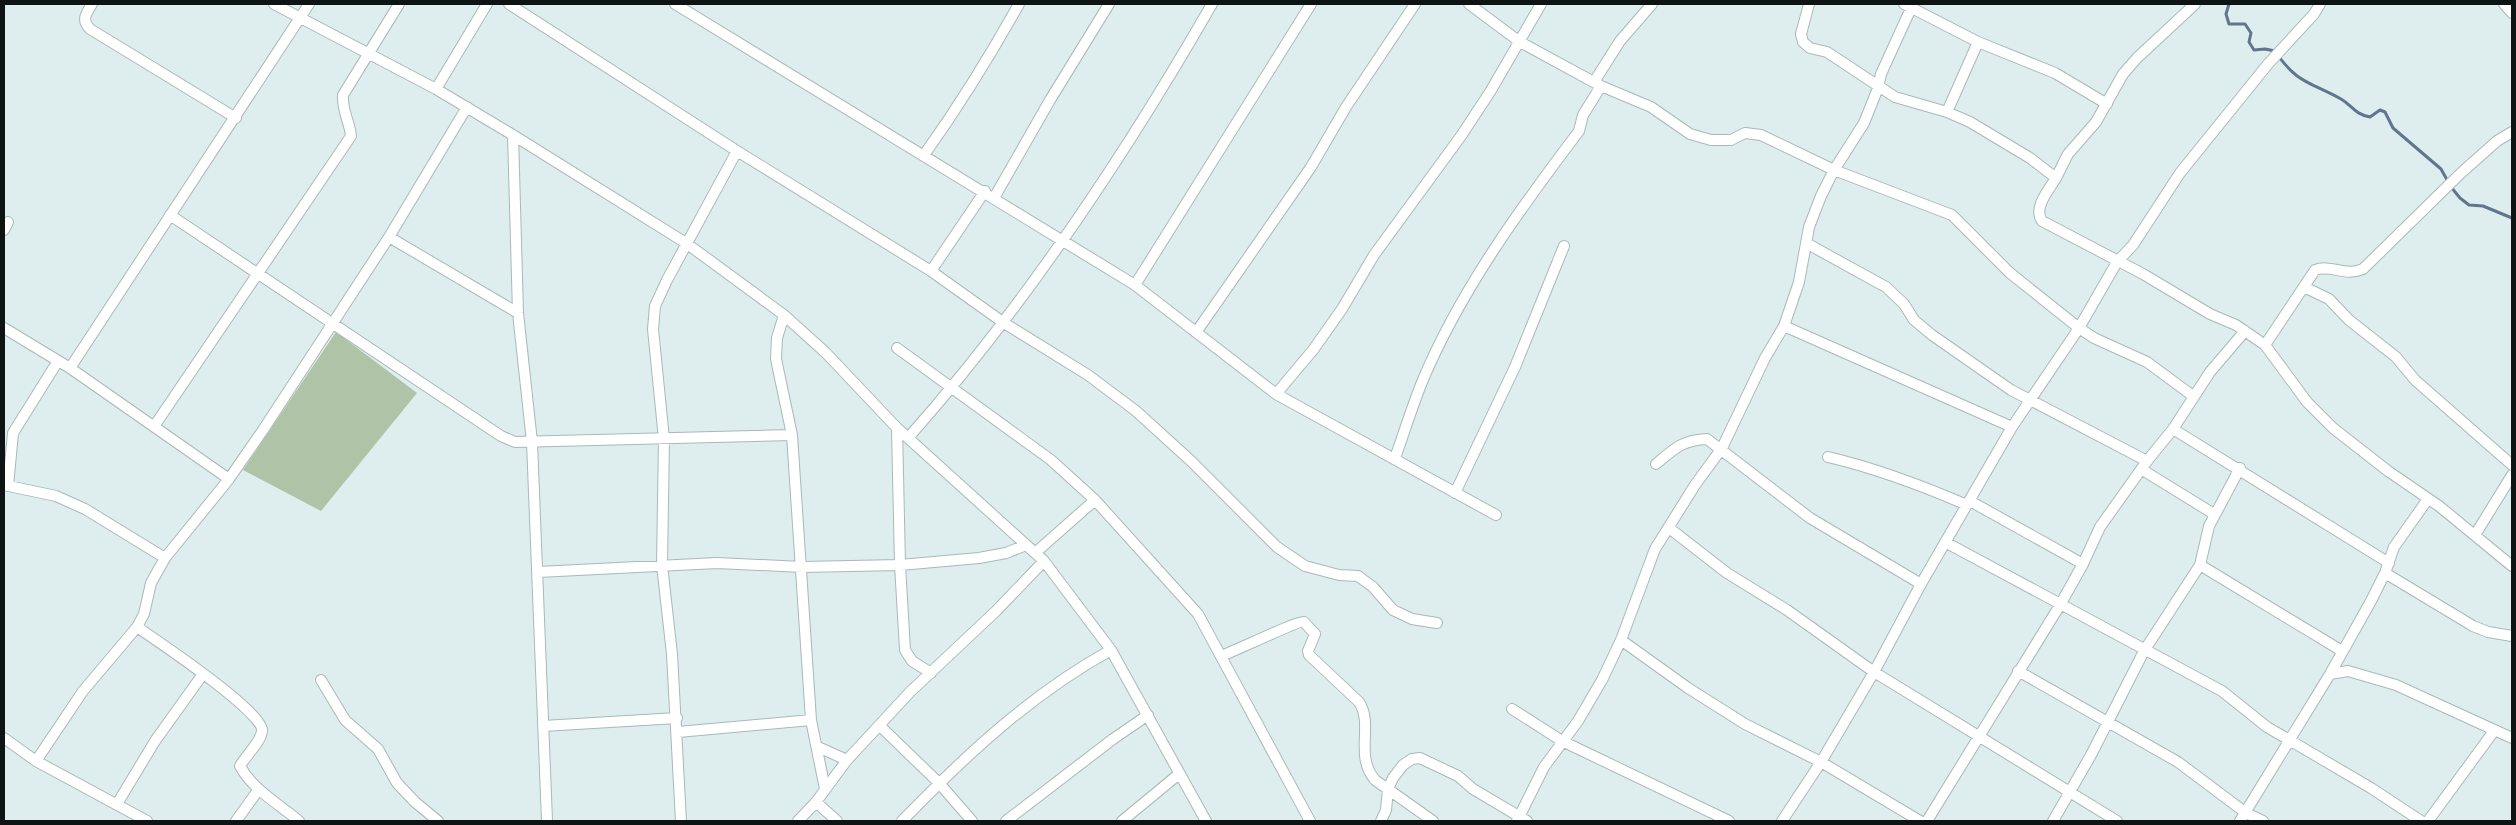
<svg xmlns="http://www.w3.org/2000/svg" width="2516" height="825" viewBox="0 0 2516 825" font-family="'Alegreya Sans',sans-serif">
<rect width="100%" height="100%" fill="#deeeee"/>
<path fill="#afc3a6" d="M336,332L417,393L321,511L243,470Z"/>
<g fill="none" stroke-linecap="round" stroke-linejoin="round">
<path stroke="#617590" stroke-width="3" d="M2229,4L2226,14L2229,24H2245L2251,33L2249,42L2254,50L2265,49L2275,51C2296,83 2310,82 2341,99C2353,106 2354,114 2370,117L2380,110L2385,112L2393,128L2441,169L2451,187L2460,198L2469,205L2483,206L2512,218"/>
<defs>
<path id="street" d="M92,4C86,14 81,20 90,29L236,118
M274,4L436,89L513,135L686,243L784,315L826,353L897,428L1044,561L1111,650L1206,821
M509,4L737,151L931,271L1004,323L1088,375L1136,411L1191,461L1277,547L1305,566L1339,575L1358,576L1373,587L1393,610L1412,619L1437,623
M675,4L1135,285L1276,394L1496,515
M1469,4L1520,42L1601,86L1651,107L1690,134L1711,140H1731L1745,133L1761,135L1834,170L1952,215L2010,273L2079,328L2094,338L2147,362L2193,396
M1809,4L1801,34L1803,42L1810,48L1827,52L1895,97L1947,112L1970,122L2030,158L2056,178C2048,191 2033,208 2042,221L2143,274L2210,314L2236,325L2265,345L2307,402L2333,428L2388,471L2439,506L2512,566
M1904,4L1978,42L2055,73L2107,104
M2504,4L2512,13
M1594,82L1620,41L1652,4
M436,89L487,4
M1947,112L1978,42
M513,135L518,313L532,442L547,821
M924,155C959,106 990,56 1019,4
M2056,178L2068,154L2096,122L2123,74L2137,58L2195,4
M994,198L1050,100L1109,4
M170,215L501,436L515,442L792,435
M4,230L8,222
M389,237L518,313
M1806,243L1886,287L1904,304L1914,320L1932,335L2011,390L2147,461
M931,271L985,191
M1135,285L1311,4
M2304,287L2329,299L2349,320L2396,357L2415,380L2512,465
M784,315L777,338L776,359L792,435L811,720L825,789
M1784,326L2012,427
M4,328L70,368L229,479
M1197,331L1311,167L1346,107L1415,4
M2265,345L2315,270C2332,264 2344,277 2363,269L2461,173L2497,141L2512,132
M897,348L1051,460L1095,500L1198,614L1310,821
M70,368L309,4
M1276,394L1313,350L1342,309L1374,255L1461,136L1490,92L1541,4
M155,425L351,136C349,119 342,112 343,95L399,4
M897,428L900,565L905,650L912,661L931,673
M2173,429L2389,563
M908,438C1025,306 1124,157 1212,4
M1828,457C1875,468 1923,486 1967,505
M1395,458C1404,433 1412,407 1422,382C1460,291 1520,209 1579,131L1583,115L1601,86
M1656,464C1674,449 1682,440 1707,439L1810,518L1921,584
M2141,469L2214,514
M4,485L56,496L85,509L165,558
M8,486L13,433L58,361
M1455,493L1515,367L1564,246
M1970,501L2083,564
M1669,528L1727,573L1787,610L1874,672L2117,821
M2475,535L2512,475
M1945,542L2222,691L2267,727L2371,788L2421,821
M1035,553L1095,500
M2200,565L2209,526L2240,468
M538,572L717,563L802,567L900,565L979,558L1006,553L1026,545
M2385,573L2473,626L2488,632L2512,636
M137,627C156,640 265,713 262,731C261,742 246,755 240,766C252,789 280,805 299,821
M1621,640L1688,688L1745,724L1821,762L1920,821
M1221,656C1233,652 1299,620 1304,622L1315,634L1308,651L1309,655L1359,702C1374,725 1354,755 1375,780L1433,821
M2018,671L2178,762L2246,813L2263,821
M2330,674L2348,671L2396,685L2512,738
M321,680L345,720L378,749L397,783L415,802L438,821
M1512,709L1562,741L1729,821
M543,726L677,718
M880,726L939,783L972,821
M678,732L811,720
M4,738L36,761L147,821
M818,747L847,760
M36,761L83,691L137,627L144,614L151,583L165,558L229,479L263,430L389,237L467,107
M816,802L837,821
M117,804L155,741L203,674
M236,821L259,789
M681,821L672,654L662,565L664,439L653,329L655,306L667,280L737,151
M798,821L816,802L847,760L910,692L996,611L1044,561
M902,821C965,756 1031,694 1111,650
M1006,821L1113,739L1148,715
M1122,821L1179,774
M1381,821L1386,810L1388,789L1393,778L1403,765L1412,759L1420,758L1458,776L1473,789L1527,821
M1517,821L1544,767L1578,721L1602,680L1621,640L1655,549L1695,485L1722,448L1765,358L1784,326L1799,282L1809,227L1821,196L1834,170L1864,123L1878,88L1881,74L1912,6
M1782,821L1821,762L1874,672L1921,584L2012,427L2079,328L2117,262L2133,245L2180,173L2268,64L2314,14L2320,4
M1927,821L2060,605L2083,564L2100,527L2147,461L2173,429L2210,372L2245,331
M2053,821L2091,755L2144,651L2200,565L2342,651
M2240,821L2330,674L2371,601L2385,573L2394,547L2428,499
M2428,821L2494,731"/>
</defs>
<use href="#street" stroke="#a9b8b8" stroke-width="12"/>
<use href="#street" stroke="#fff" stroke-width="10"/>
</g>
<rect width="2516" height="825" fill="none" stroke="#0e1313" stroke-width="10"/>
</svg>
